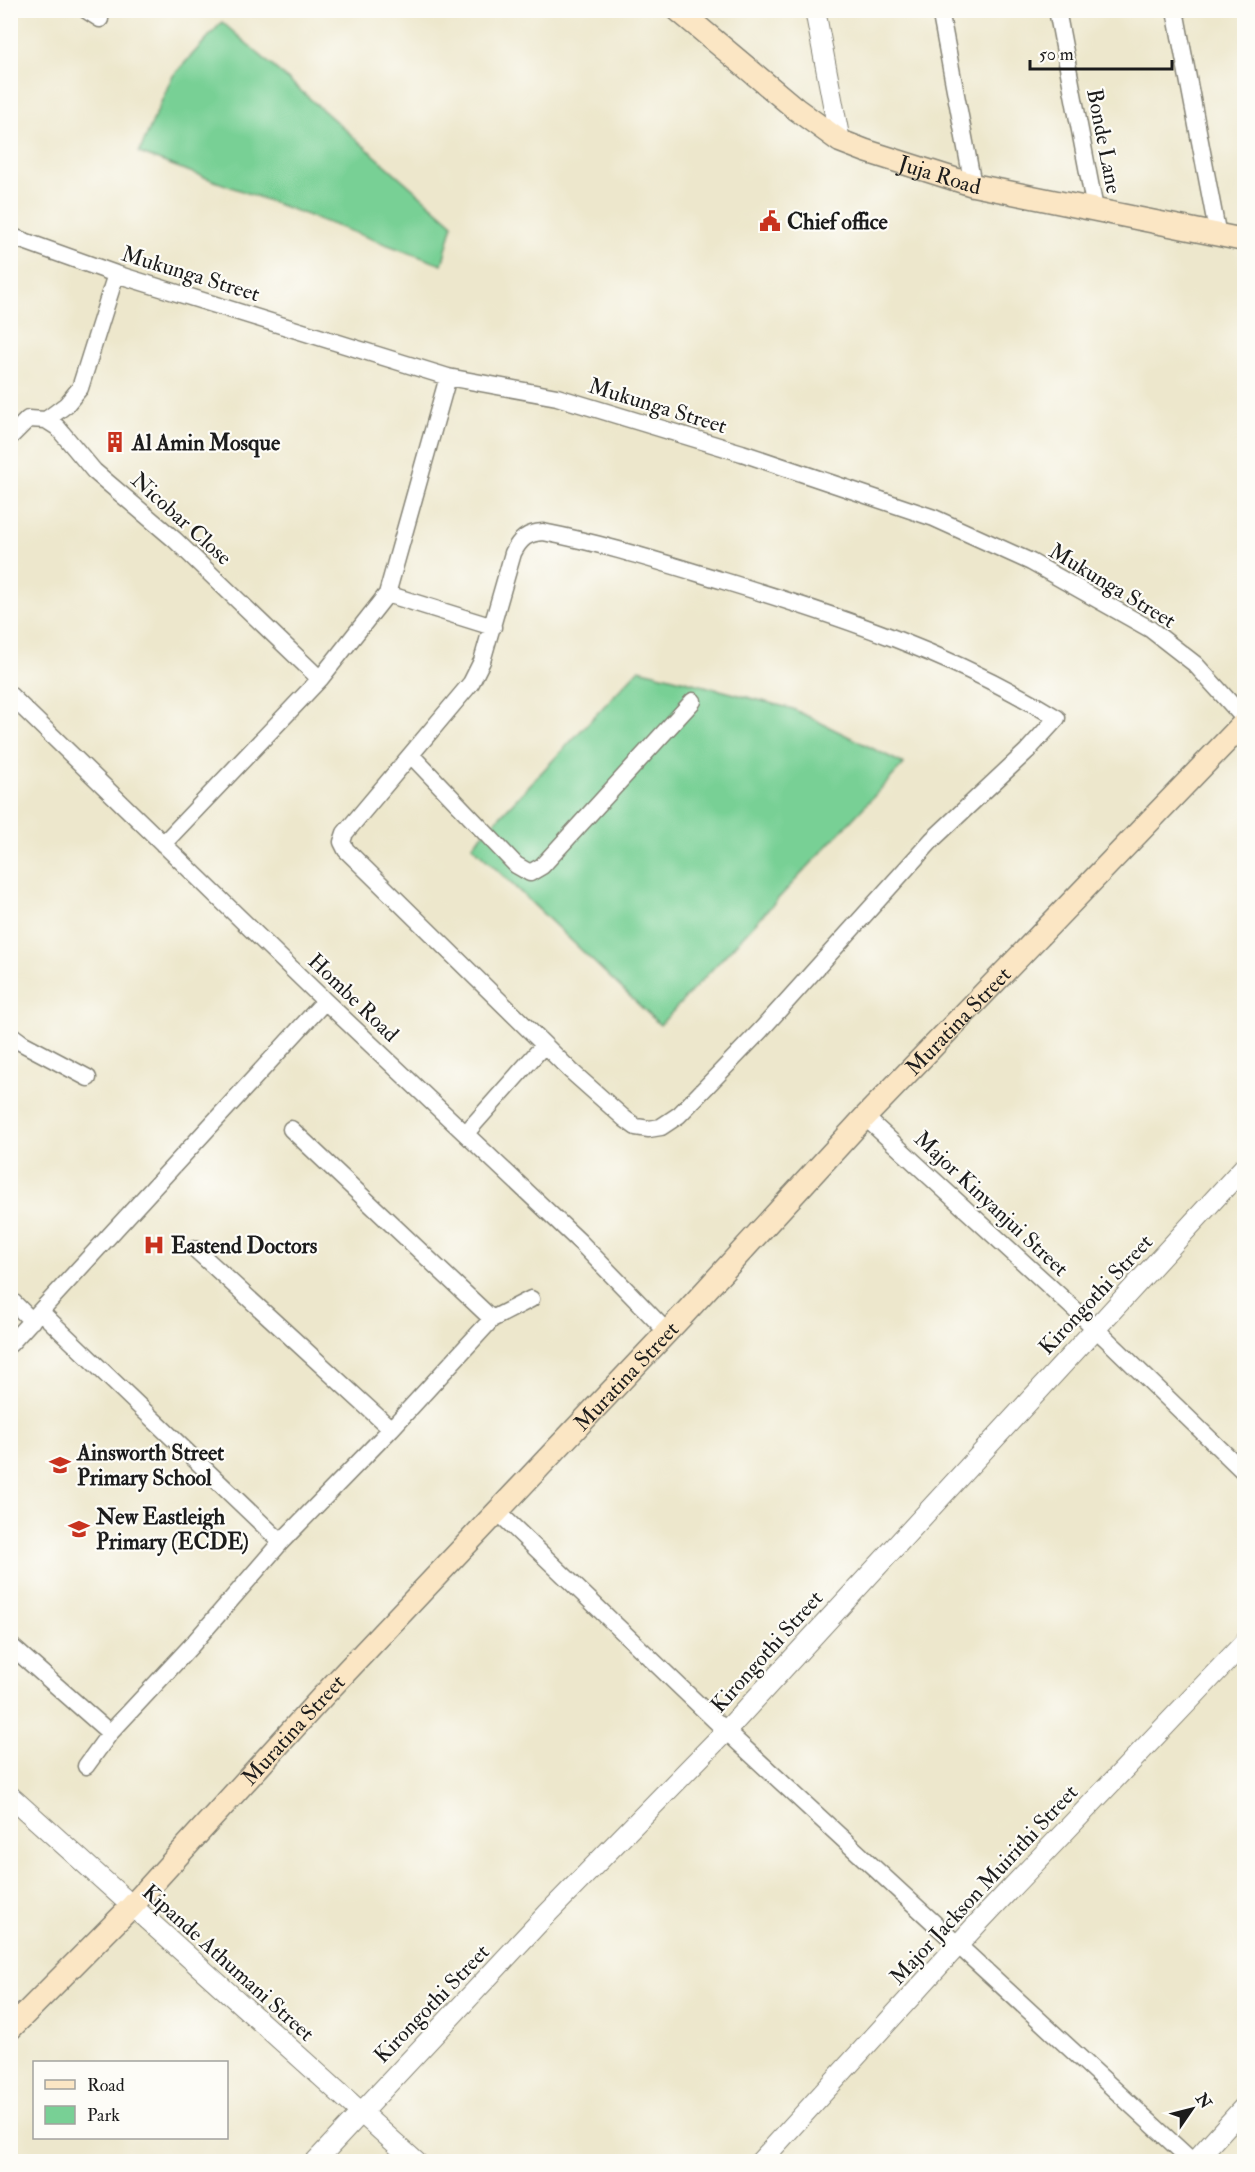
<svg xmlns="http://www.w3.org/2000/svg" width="1255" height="2172" viewBox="0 0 1255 2172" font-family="'IM FELL Double Pica',serif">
<rect width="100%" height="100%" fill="#fdfcf7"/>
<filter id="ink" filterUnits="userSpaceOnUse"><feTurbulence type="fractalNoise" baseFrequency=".0167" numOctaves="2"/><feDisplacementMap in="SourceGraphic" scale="12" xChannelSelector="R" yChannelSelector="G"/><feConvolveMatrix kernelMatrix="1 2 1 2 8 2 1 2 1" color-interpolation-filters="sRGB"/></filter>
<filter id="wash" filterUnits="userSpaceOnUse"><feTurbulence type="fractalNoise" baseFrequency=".008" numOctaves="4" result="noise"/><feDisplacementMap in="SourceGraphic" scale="24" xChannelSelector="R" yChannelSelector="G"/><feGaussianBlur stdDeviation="1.35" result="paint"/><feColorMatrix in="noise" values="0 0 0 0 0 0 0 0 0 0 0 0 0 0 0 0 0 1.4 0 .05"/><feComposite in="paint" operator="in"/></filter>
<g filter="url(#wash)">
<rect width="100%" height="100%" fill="#ede7cc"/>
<path fill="#78d095" stroke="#4a7658" stroke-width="1.5" d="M222,22L453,224L442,265L139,153L172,77Z
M639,669L793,709L904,764L660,1025L472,846Z"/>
</g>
<g filter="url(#ink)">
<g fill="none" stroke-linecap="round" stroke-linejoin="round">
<defs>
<path id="minor" d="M86,10L100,19
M940,10L973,185
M1057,10L1095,209
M1175,10L1218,236
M10,236L116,274L448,377L557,397L742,453L934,518L1031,562L1150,629L1195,664L1244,718
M46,420L66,405L80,388L116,274
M10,437L28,419L46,420L57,427L94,471L175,540L320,679
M543,532C605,544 664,563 724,581C839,616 954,654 1057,718L1027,751L932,840L760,1031L679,1115L661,1127L649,1129L636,1127L625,1119L571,1071L346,850L342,842L345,833L471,683L482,661L513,553C520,539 527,533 543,532Z
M387,594L493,627
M10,695L325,1001L580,1242L667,1332
M412,756L516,865L530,873L542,866L693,701
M163,844L320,679L387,594L448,377
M10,1034L22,1043L88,1078
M865,1117L1096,1329L1244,1472
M291,1129L492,1319
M466,1133L544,1045
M195,1249L391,1429
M10,1299L32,1321
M41,1312L281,1542
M10,1344L325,1001
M497,1511L726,1731L1193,2162
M10,1645L110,1733
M86,1766L110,1733L191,1646L281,1542L391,1429L492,1319L531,1299"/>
<path id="tertiary" d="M815,10L840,141
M10,1796L416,2162
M315,2162L547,1914L726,1731L1244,1167
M760,2162L978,1923L1244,1643
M1194,2162L1244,2107"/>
<g id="secondary">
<path id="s1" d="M678,10L796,109L840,141L866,151L973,185L1244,240"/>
<path id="s2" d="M10,2029L132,1906L323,1696L685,1313L865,1117L1244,723"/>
</g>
</defs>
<use href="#minor" stroke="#848274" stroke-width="19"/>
<use href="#tertiary" stroke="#848274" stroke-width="22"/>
<use href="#secondary" stroke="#848274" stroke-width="25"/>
<use href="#minor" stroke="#fff" stroke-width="16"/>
<use href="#tertiary" stroke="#fff" stroke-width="20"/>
<use href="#secondary" stroke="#fbe6c4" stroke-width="22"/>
</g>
</g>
<defs>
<symbol id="civic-bare" viewBox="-9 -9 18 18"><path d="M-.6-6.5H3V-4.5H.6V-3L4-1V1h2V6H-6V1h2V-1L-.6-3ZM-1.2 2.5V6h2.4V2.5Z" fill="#c8321e" stroke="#fdfcf7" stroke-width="2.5" paint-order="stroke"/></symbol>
<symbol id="building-bare" viewBox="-9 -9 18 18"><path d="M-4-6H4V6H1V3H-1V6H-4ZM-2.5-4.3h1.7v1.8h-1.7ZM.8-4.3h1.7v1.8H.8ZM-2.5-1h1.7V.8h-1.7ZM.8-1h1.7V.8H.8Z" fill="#c8321e" stroke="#fdfcf7" stroke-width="2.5" paint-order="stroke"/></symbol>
<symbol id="hospital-bare" viewBox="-9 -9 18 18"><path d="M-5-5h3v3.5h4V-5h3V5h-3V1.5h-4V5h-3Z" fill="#c8321e" stroke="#fdfcf7" stroke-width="2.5" paint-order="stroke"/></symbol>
<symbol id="school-bare" viewBox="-9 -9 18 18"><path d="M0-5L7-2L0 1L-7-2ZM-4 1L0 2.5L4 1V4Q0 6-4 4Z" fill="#c8321e" stroke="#fdfcf7" stroke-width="2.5" paint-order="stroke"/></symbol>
</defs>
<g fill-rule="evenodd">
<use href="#civic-bare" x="755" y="206" width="30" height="30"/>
<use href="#building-bare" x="100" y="427" width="30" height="30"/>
<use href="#hospital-bare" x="139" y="1230" width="30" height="30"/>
<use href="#school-bare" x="45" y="1450" width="30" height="30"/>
<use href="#school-bare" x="64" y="1514" width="30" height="30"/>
</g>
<g text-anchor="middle" stroke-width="4.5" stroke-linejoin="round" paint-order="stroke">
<g font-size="22" fill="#1c1c1c" stroke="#fdfcf7">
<text transform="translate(1105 141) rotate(79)" y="8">Bonde Lane</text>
<text dy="8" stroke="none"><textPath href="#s1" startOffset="314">Juja Road</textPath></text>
<text transform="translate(191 273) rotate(17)" y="8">Mukunga Street</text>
<text transform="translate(658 405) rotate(17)" y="8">Mukunga Street</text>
<text transform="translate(182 518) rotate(42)" y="8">Nicobar Close</text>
<text transform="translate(1113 585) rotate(31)" y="8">Mukunga Street</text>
<text transform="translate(354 997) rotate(44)" y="8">Hombe Road</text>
<text dy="8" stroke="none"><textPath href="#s2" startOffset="1384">Muratina Street</textPath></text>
<text transform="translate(992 1203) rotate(43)" y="8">Major Kinyanjui Street</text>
<text transform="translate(1095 1294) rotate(-47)" y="8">Kirongothi Street</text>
<text dy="8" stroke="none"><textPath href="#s2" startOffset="898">Muratina Street</textPath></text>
<text transform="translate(766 1651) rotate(-48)" y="8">Kirongothi Street</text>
<text dy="8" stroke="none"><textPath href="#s2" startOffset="412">Muratina Street</textPath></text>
<text transform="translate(983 1884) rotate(-47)" y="8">Major Jackson Muirithi Street</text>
<text transform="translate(229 1962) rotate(42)" y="8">Kipande Athumani Street</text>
<text transform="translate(431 2003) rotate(-46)" y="8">Kirongothi Street</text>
</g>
<g font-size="22" font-weight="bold" fill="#1c1c1c" stroke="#fdfcf7" text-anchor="start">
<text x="787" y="229">Chief office</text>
<text x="132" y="450">Al Amin Mosque</text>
<text x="171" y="1253">Eastend Doctors</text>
<text x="77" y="1460">Ainsworth Street<tspan x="77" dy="25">Primary School</tspan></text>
<text x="96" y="1524">New Eastleigh<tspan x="96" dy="25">Primary (ECDE)</tspan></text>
</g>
</g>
<rect width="1255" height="2172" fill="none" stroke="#fdfcf7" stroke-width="36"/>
<rect x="33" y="2061" width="195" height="78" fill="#fdfcf7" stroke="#a3a29f" stroke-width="1.5"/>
<rect x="45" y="2080" width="30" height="9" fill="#fbe6c4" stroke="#a3a29f" stroke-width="1.5"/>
<text x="87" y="2091" font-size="18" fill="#1c1c1c">Road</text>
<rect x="45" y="2106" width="30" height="18" fill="#78d095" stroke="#a3a29f" stroke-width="1.5"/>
<text x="87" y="2121" font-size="18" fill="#1c1c1c">Park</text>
<g transform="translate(1192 2109) rotate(55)" stroke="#fdfcf7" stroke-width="4.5" paint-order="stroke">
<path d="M0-4.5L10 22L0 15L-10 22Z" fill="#1c1c1c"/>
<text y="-9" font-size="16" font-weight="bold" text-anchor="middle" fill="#1c1c1c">N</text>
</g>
<path d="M1030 60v9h142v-9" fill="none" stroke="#1c1c1c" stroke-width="3"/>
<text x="1039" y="60" font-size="18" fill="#1c1c1c" stroke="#fdfcf7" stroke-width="4.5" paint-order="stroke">50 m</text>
</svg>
